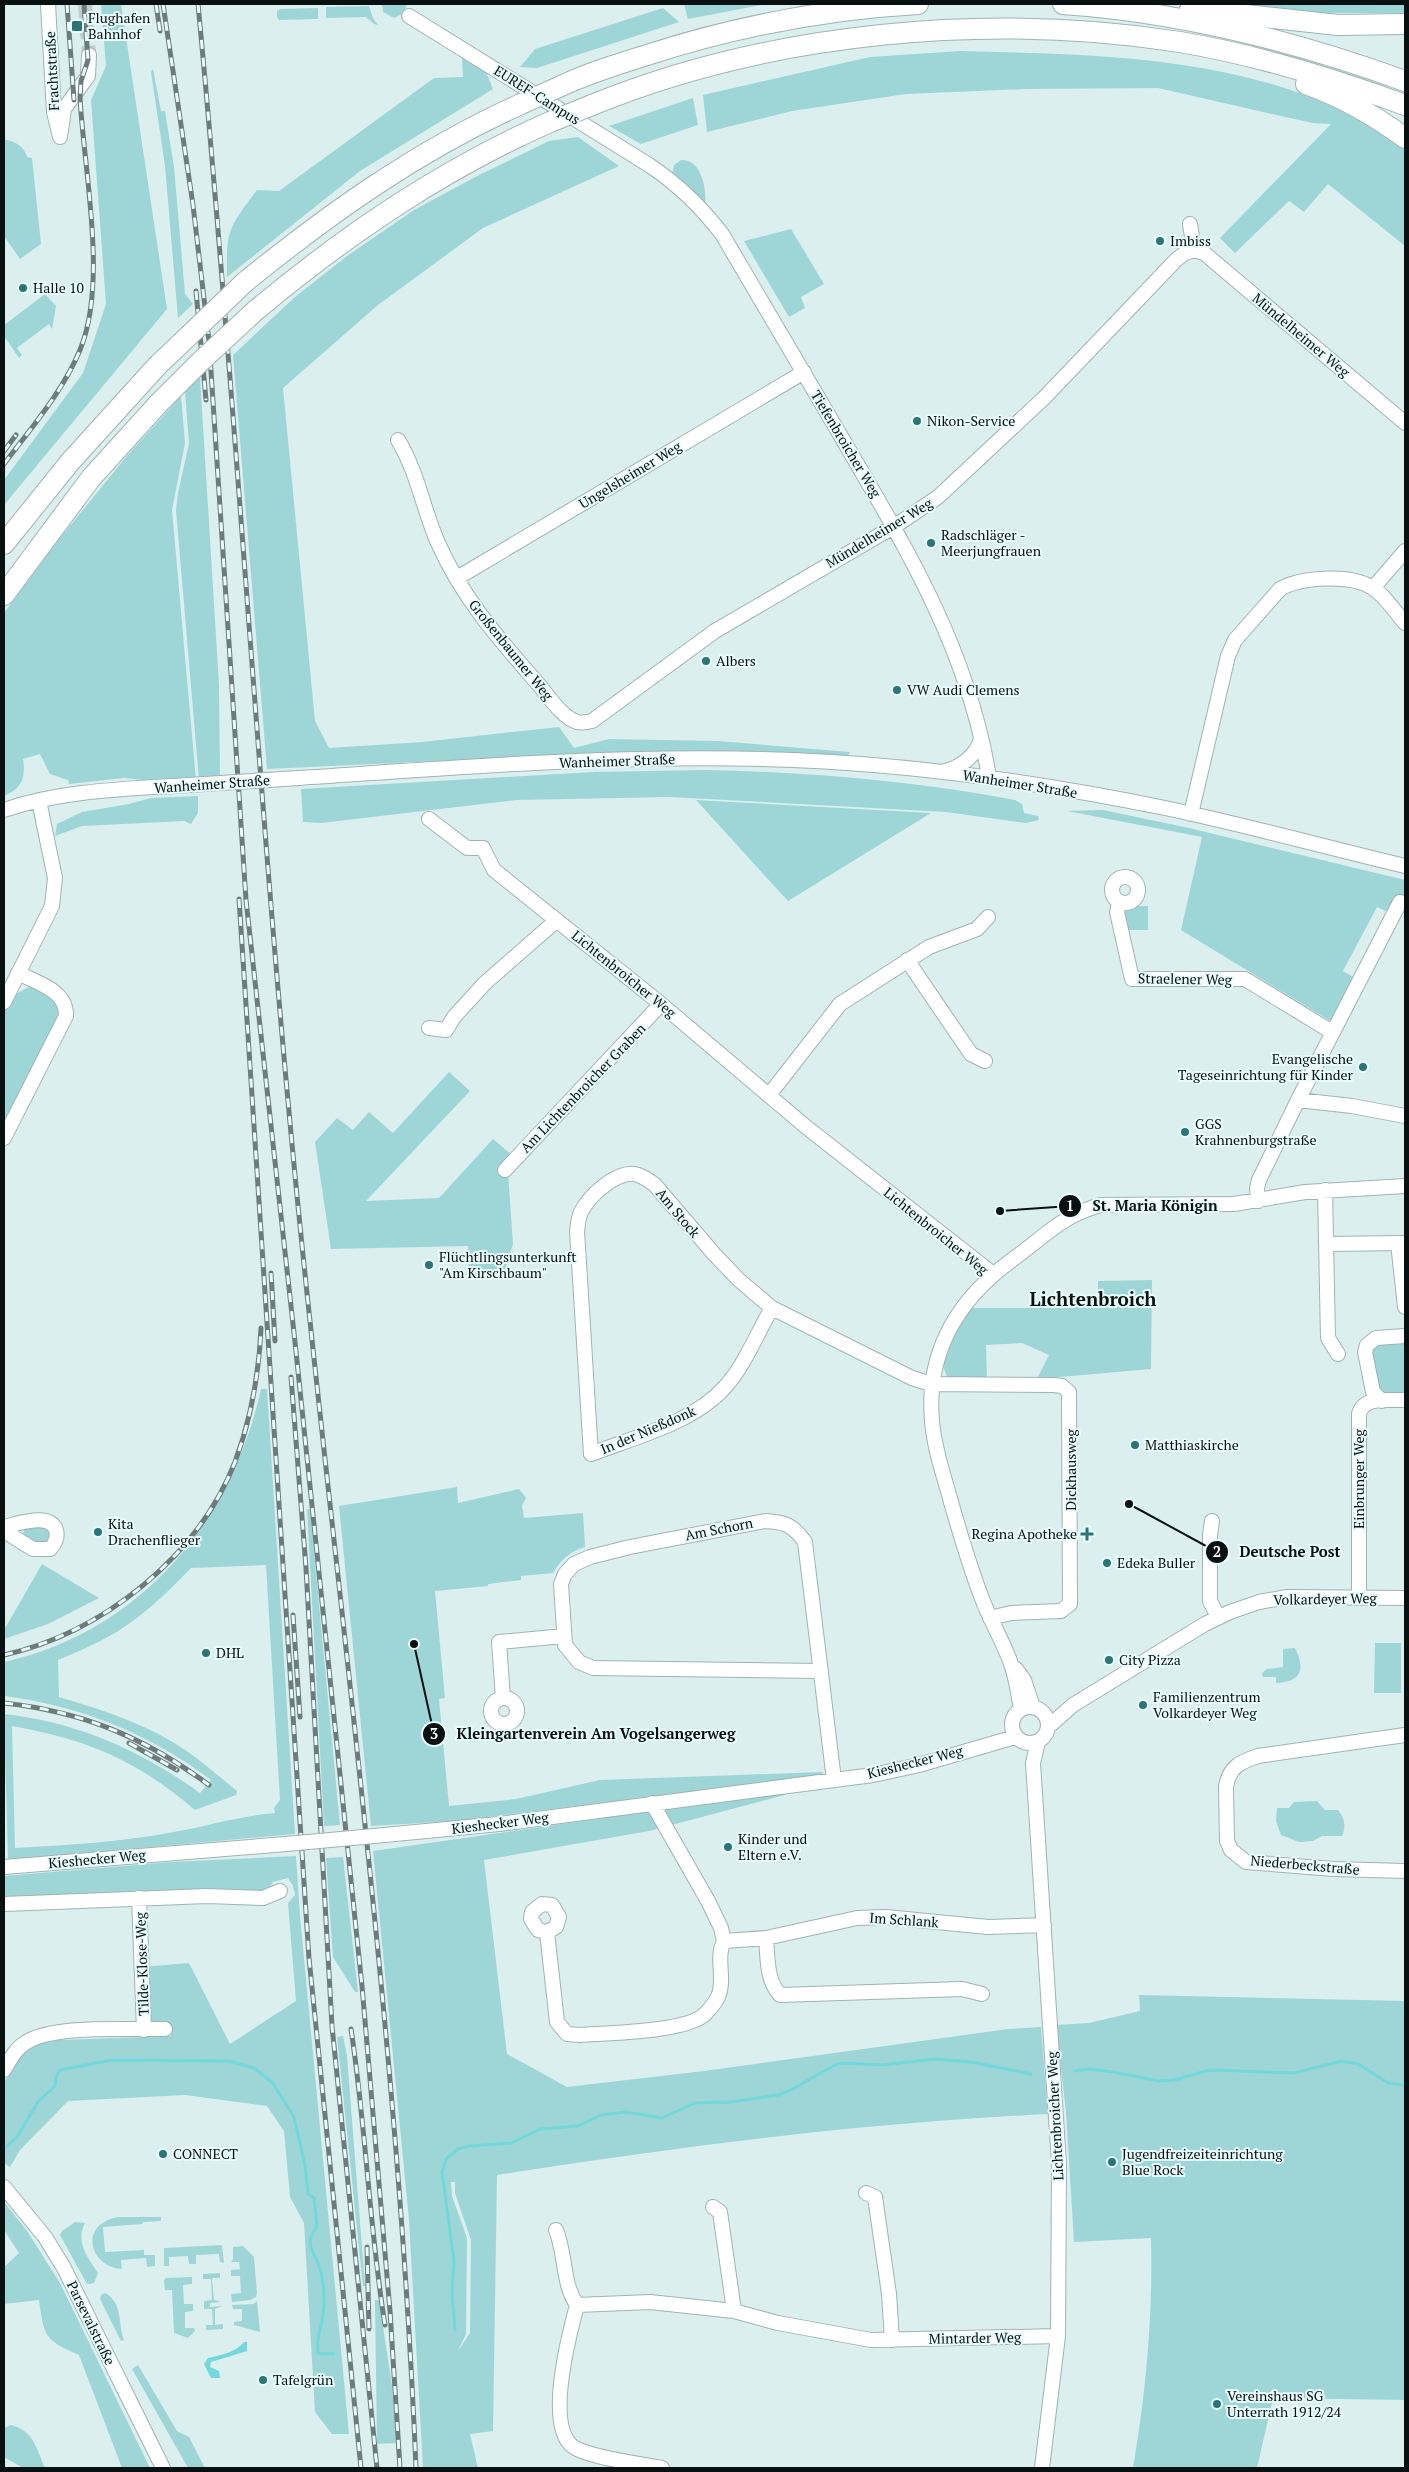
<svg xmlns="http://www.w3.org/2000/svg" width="1409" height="2472" viewBox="0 0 1409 2472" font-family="'PT Serif',serif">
<rect width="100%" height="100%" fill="#dbefef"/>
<path fill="#9ed6d7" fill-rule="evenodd" d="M101,4H121L167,309L4,505V480L83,373L106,304L91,100L106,66Z
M382,4H407L404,13L394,18L383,12Z
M684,4H766L688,19Z
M1241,4H1405V13H1324Z
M369,6L373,18L378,25L374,24L366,17L326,18V7Z
M318,8V19L279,20L277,17V11L280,9Z
M663,8L679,22L537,68L520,67L535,49Z
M960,51C1084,54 1219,55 1334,107C1360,118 1382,135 1405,150V246L1328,184L1304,212L1289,201L1235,253L1220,238L1331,124L1312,123L1158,88L1027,89L906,94L792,111L707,132L703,95L870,57Z
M462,58L486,72L493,89L360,171L227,277C226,229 229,228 257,190L279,191L434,78L463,77Z
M153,69L161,111H165L174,167L185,294L193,304L178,318L165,166L151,72Z
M693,98L698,125L641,144L609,126Z
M578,137L619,166L483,228L378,305L283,388L315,721L329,748L422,742L559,727L574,748L609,739L718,741L850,752L848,756L715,751L481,759L267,769L233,355L295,297L347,256L414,210L479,175L549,141Z
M4,140C14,140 25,147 27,157L32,158L41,244L20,259L4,236Z
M681,160C702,159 707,190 705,206L672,175L674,165Z
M791,229L824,284L801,297L805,308L789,317L744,241Z
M45,294L56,306L52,329L49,324L17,348L22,355L19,358L4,336V325Z
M200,377L219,685L220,778L199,780L176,510L178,493L189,443L185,392Z
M181,396L185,443L172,510L196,780L151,781L124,778L69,784L68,780L50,774L40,754L23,759C26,777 22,789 4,796V613L60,538L126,457Z
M705,770C807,772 915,781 1015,800L1022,804L1024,813L1038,816L1039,820L1026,823L946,812L670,797L516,800L321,823L303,822L301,789L593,772Z
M198,796V813L191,824L184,821L82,826L55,836L57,824L82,812L129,804L151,798Z
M696,800L931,813L788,901Z
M1103,810L1189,828L1405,880V896L1400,895L1390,913L1377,907L1343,971L1355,978L1332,1022L1181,930L1202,837L1067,811Z
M1133,906H1148V930H1126L1123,914Z
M29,987L43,989L59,1006L60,1022L4,1130V1010L10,997Z
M449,1072L470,1091L366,1201L439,1198L493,1139L514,1157L508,1172L513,1244L504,1274L469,1275L468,1246L331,1249L315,1142L337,1118L353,1130L369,1112L393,1133Z
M1152,1280L1151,1369L1037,1379L1049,1355L1022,1343L986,1345L987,1380L947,1377L943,1366L954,1336L971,1308H1073L1098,1298V1281Z
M1405,1336V1400L1376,1396L1367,1345Z
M261,1389H267L295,1834L8,1860L4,1714C77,1722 140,1750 200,1793L211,1780C149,1733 80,1706 4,1696V1662C140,1632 232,1521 261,1389ZM266,1565L280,1800L274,1808L275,1813C240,1816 208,1826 174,1832C121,1842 68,1845 15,1848L12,1726C89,1740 136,1760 195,1810L236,1795L237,1791C223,1780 210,1768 195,1757C156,1727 106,1711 59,1697L58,1660C74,1653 89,1647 104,1639C137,1622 166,1594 191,1568Z
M457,1487L458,1503L519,1489L526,1498L522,1506L524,1518L583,1513L585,1547C570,1551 561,1560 553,1573L521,1576V1580L488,1584V1586L435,1591L445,1698L439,1699L449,1806L516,1799L600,1780L822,1772L823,1775L455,1821L371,1826L339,1506Z
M307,1509H310L340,1825L324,1826Z
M34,1526L47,1527L51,1534L48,1542L41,1546L23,1534L25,1528Z
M42,1564L99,1598L48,1624L4,1639V1630Z
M1375,1643H1401V1693H1374Z
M1295,1648C1306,1670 1301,1682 1276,1683V1677H1263L1262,1673L1267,1669L1283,1667V1649Z
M785,1792V1795L649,1831L484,1860L507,2054L567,2087L704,2071L1008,2029L1041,2027L1048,2114C863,2123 680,2146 497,2175L493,2431L470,2434L478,2468H423L409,2220L373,1851ZM451,2182H455V2193L471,2240L470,2333L458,2351L466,2334L467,2238L452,2196Z
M1317,1801L1325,1810H1338C1345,1818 1346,1827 1342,1836H1322L1313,1841L1299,1842L1281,1835L1276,1821L1277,1808H1289L1294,1802Z
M296,1856L300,1916L349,2434H332L315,2412L304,2223L290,2197L284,2131L267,2106L185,2095L68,2101L20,2150L10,2167L4,2163V2082L24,2052L33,2045L59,2040L171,2036L167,2027L154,2026L150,2022L143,1967L189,1963L230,2044L296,2001L288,1903L295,1895L293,1886L288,1878L273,1882L267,1892L4,1901V1876L171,1862Z
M343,1857L358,1992H355L333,1957L326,1858Z
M1139,1995L1405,2001V2400L1273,2398L1257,2468H1133C1146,2391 1153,2316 1151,2238L1074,2242L1066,2112L1056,2025L1089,2023L1140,2011Z
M343,2036L347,2056L365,2286H363L337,2037Z
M4,2202L27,2231L60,2283L150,2468H122L79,2355C44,2340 44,2336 39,2300L4,2304V2267L19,2253L4,2230Z
M118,2217H161V2221L143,2222L142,2224L103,2227L105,2252L144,2250V2255H155V2266L147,2267L146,2258L121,2260L122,2269C88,2266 79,2224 118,2217Z
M75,2222L85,2223C75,2241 87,2257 98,2273L94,2283L87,2284L60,2235L62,2231Z
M222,2245L224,2263L220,2262L219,2254L196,2255V2264H189L188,2256L169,2257V2266H164V2248Z
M243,2246L254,2257L257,2293L256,2297L250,2300L232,2302L231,2294L241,2293L240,2276H231V2270L240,2269L239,2262H231L233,2259V2247Z
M220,2273V2278H212L214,2300L221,2302L210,2303V2307L222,2306L215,2309V2325L223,2324V2329L206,2330V2325H213L212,2309H204V2301L212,2300L211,2279H203V2274Z
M192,2277V2284L183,2285L184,2304H193V2311L185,2312V2328H194L195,2331L188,2338L174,2333L172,2290H165L164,2280L166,2278Z
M105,2293C123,2302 118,2325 124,2340L121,2341L100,2299L101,2295Z
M375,2300H379L392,2386L396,2443L377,2444Z
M257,2301L260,2332L234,2325V2322L242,2321V2309H233L232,2305L253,2304Z
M138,2365L177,2431L189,2437L205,2468H188L132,2369Z
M11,2425C34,2431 36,2448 45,2468H23L4,2457V2428Z"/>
<path fill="#72d8db" d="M244,2342H247V2351L211,2362L210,2367L219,2371L220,2378H211L204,2364L208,2358C221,2355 235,2353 244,2342Z"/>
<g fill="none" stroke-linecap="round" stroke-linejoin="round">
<path stroke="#72d8db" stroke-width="3" d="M1075,2071L1090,2069L1113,2072L1159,2081L1174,2080L1210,2070L1294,2073L1341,2061L1358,2064L1388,2083L1405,2085
M4,2149L17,2137L38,2102L55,2086L56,2077L60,2070L112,2060L229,2061L254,2068L272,2082L294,2117L305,2165L308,2194L314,2198L317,2226C302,2247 316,2252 321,2272C324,2283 325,2303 323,2315C321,2328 316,2339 318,2353L334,2354
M455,2330L452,2293L454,2261L442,2172L446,2159L458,2149L470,2146L511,2143L540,2129L578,2126L601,2115L626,2112L662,2118L695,2103L731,2102L778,2095L789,2091L833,2066L842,2063L882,2065L935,2059L971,2062L1031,2074"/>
<path stroke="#bccece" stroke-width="14" stroke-dasharray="14 7" stroke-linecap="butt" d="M85,4L89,55"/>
<defs>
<path id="minor" d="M48,4L54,112L60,137
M409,16L649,165C676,183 702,208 722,234C761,300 800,366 839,433C904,544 968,647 989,777
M61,131L64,109L88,76L89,55
M1190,224L1194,250
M398,440C418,473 423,509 438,543C463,599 499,639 539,685C549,697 562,717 577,722C582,723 588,722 592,721L715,631L895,526L938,497L1044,398L1176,260L1185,253L1194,250L1204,253L1405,423
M457,578L804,372
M1373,588L1405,551
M942,772C960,768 976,756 981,739
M299,778C463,767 628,753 793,760C917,765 1043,783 1165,808C1246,825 1325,847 1405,866
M4,810C62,790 128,789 189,785
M1191,814L1228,656L1235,640L1280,589C1301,577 1349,574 1371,587C1384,594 1395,612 1405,623
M429,819L467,848H483L494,870L661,1004L805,1126L993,1274
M1112 890a13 13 0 1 1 26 0a13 13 0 1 1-26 0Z
M1119,902L1117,912L1132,979H1245L1332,1032
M907,960L971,1054L985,1061
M4,1002L52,906L55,878L39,801
M429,1028L446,1030L454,1017L485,983L557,920
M769,1095L840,1004L929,947L977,929L988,917
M1298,1100L1400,902L1405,903
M4,1138L66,1016C67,990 37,983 18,973
M505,1170L661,1004
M1325,1190L1328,1338L1338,1354
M1258,1201L1257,1188L1259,1180L1298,1100L1352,1106L1405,1116
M1398,1243L1405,1307
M1326,1244L1405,1243
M772,1308C757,1333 745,1365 725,1387C693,1423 635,1437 591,1454L577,1231C578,1225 578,1218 581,1212C589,1196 615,1172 634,1174C642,1175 648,1180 655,1185L714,1254L739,1280L772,1308L912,1378L931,1384L1054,1385L1062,1386L1069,1392L1070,1604L1061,1611L1011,1613L990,1618
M1382,1401L1373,1392L1365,1352L1367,1345L1376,1338L1405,1336
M1212,1521L1210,1535V1601L1218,1617
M4,1527C17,1524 50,1512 56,1530C58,1537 55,1544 50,1549H33L4,1531
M1359,1598V1414C1364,1395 1390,1401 1405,1400
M1016,1669L1024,1680L1033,1707
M821,1671L593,1668L579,1662L565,1645L561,1584L565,1574L574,1564L590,1557L630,1547L765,1521C785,1522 793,1525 805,1542L834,1780
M503,1698L499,1642L564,1636
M491 1711a13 13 0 1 1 26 0a13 13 0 1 1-26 0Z
M1012 1725a18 18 0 1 1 36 0a18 18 0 1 1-36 0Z
M1021,1709C1018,1693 1016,1676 1010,1661C1003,1642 993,1625 985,1606C971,1572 961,1537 951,1502C944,1476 934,1448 932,1421C926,1352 957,1300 1012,1260C1043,1238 1062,1215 1101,1205L1234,1204L1305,1192L1405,1186
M1048,1727L1073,1705L1205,1624L1230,1612L1259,1602L1287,1597L1405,1598
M1405,1735L1258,1756C1240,1762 1229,1767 1226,1787L1227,1841L1231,1850L1246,1862L1334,1869L1405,1871
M1038,1742L1033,1763L1059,2164L1058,2336L1042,2468
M652,1803L708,1901L721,1928L724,1941
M374,1836L499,1824L873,1775L919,1765L1015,1737
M4,1867L286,1844
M139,1898L144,2030
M4,1904L207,1896L263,1898L280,1891
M547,1932L556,1927L559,1917L552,1905L542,1904L532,1912L531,1919L538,1930L547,1932L557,2022L567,2034L580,2035C607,2033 684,2032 704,2015C708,2011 715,2003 718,1997C726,1979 715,1959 724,1941
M766,1938C768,1959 766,1979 780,1995L962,1989L982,1994
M724,1941L766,1938L857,1918L886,1917L988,1927L1044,1925
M4,2070C10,2060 15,2049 25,2043C52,2024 131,2030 165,2029
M4,2187L45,2237L64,2268L163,2468
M866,2193L875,2197L889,2294L892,2340
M713,2207L720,2212L734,2311
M556,2230C566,2254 562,2283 577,2305C569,2335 547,2419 570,2444C581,2457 643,2464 662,2468
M577,2305L650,2302L734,2311L778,2323L871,2340L1058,2336"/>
<path id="highway" d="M1063,4C1181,12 1295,41 1405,81
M1190,9L1338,25L1405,24
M1306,84C1342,97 1374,115 1405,138
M561,86C589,73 618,64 647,55C734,27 827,9 918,4
M592,105C771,32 989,12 1180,42C1257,55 1332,78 1405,105
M245,282C330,213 420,149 521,104
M255,311C346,235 441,170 550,122
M4,544L70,462L157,366
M4,595L91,478L159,403"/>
</defs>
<use href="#minor" stroke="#a0b3b3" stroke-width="16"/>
<use href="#highway" stroke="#a0b3b3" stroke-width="22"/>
<use href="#minor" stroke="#fff" stroke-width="14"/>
<use href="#highway" stroke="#fff" stroke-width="20"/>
<defs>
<path id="rail" d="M67,4L74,100
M156,4L160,31
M163,4L193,205L209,341L246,900L295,1342L362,1986L390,2311L400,2468
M198,4C238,420 260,839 303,1255C345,1659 399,2062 416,2468
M196,291L206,400
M4,451L16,435
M4,464C31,428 62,393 80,350C108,282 84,172 80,98L81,81L88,60L84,4
M239,899L309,1958L361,2468
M271,1273L275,1341
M291,1377L306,1568L332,2026L377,2468
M293,1615L300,1717
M4,1655C102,1633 198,1557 235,1462C251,1419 259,1373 261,1328
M4,1703C84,1712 144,1737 209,1785
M129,1743L177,1770
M351,2029C366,2127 369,2226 385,2325
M367,2247L369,2329"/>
</defs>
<use href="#rail" stroke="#6d7b7b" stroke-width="5"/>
<use href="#rail" stroke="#e8fcfd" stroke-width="3" stroke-dasharray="9" stroke-linecap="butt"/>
<defs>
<path id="minor-bridge" d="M189,785L299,778
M286,1844L374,1836"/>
<path id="highway-bridge" d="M521,104L561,86
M550,122L592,105
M157,366L245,282
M159,403L200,362L255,311"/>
</defs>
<use href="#minor-bridge" stroke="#a0b3b3" stroke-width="16" stroke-linecap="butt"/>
<use href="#highway-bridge" stroke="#a0b3b3" stroke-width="22" stroke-linecap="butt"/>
<use href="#minor-bridge" stroke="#fff" stroke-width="14"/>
<use href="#highway-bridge" stroke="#fff" stroke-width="20"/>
</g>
<g fill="#2b7577" stroke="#e8fcfd" stroke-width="2">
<rect x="71" y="20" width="12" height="12" rx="2.5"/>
<circle cx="1160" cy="241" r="5"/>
<circle cx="23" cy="288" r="5"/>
<circle cx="917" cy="421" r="5"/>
<circle cx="931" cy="543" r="5"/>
<circle cx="706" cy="661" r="5"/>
<circle cx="897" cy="690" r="5"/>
<circle cx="1363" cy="1067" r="5"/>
<circle cx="1185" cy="1132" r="5"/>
<circle cx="429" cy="1265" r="5"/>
<circle cx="1135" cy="1445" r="5"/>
<circle cx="98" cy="1532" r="5"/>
<path d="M1084.5 1526.5h5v5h5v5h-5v5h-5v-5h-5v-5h5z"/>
<circle cx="1107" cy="1563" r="5"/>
<circle cx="206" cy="1653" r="5"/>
<circle cx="1109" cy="1660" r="5"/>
<circle cx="1143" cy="1705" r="5"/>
<circle cx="728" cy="1847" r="5"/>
<circle cx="163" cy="2154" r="5"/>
<circle cx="1112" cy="2162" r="5"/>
<circle cx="263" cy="2380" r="5"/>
<circle cx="1217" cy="2404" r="5"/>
</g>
<g text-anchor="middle" stroke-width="4" stroke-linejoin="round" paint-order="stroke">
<g font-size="14" fill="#091010" stroke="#e8fcfd" text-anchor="start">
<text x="88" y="23">Flughafen<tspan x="88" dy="16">Bahnhof</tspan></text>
<text x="1170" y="246">Imbiss</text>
<text x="33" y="293">Halle 10</text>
<text x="927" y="426">Nikon-Service</text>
<text x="941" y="540">Radschläger -<tspan x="941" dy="16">Meerjungfrauen</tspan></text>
<text x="716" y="666">Albers</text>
<text x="907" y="695">VW Audi Clemens</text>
<text x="1353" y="1064" text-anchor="end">Evangelische<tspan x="1353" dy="16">Tageseinrichtung für Kinder</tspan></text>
<text x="1195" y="1129">GGS<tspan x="1195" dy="16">Krahnenburgstraße</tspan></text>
<text x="439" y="1262">Flüchtlingsunterkunft<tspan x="439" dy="16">"Am Kirschbaum"</tspan></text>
<text x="1145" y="1450">Matthiaskirche</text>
<text x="108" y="1529">Kita<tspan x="108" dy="16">Drachenflieger</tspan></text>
<text x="1077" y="1539" text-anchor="end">Regina Apotheke</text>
<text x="1117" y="1568">Edeka Buller</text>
<text x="216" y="1658">DHL</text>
<text x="1119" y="1665">City Pizza</text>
<text x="1153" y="1702">Familienzentrum<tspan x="1153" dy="16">Volkardeyer Weg</tspan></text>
<text x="738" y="1844">Kinder und<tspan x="738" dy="16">Eltern e.V.</tspan></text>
<text x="173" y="2159">CONNECT</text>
<text x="1122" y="2159">Jugendfreizeiteinrichtung<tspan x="1122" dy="16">Blue Rock</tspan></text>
<text x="273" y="2385">Tafelgrün</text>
<text x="1227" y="2401">Vereinshaus SG<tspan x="1227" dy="16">Unterrath 1912/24</tspan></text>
</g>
<g font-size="14" fill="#091010" stroke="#e8fcfd">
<text transform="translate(52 71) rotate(-93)" y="5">Frachtstraße</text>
<text transform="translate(537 95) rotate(32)" y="5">EUREF-Campus</text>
<text transform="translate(1301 335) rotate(40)" y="5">Mündelheimer Weg</text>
<text transform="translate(846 444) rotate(59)" y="5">Tiefenbroicher Weg</text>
<text transform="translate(630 475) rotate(-31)" y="5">Ungelsheimer Weg</text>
<text transform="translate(879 533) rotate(-31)" y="5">Mündelheimer Weg</text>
<text transform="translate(511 650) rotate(51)" y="5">Großenbaumer Weg</text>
<text transform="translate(617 761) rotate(-2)" y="5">Wanheimer Straße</text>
<text transform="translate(212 784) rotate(-4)" y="5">Wanheimer Straße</text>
<text transform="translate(1020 784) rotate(9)" y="5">Wanheimer Straße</text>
<text transform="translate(624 974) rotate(39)" y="5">Lichtenbroicher Weg</text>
<text transform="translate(1185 979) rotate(1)" y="5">Straelener Weg</text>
<text transform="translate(583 1088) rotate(-46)" y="5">Am Lichtenbroicher Graben</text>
<text transform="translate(678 1213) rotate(50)" y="5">Am Stock</text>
<text transform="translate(936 1231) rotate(39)" y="5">Lichtenbroicher Weg</text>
<text transform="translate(648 1430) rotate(-23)" y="5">In der Nießdonk</text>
<text transform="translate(1071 1470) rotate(-90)" y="5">Dickhausweg</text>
<text transform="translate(1359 1479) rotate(-90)" y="5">Einbrunger Weg</text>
<text transform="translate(719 1529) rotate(-11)" y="5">Am Schorn</text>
<text transform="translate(1325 1599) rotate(-1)" y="5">Volkardeyer Weg</text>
<text transform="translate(915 1762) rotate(-14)" y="5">Kieshecker Weg</text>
<text transform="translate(500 1823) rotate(-7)" y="5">Kieshecker Weg</text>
<text transform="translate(97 1859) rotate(-5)" y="5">Kieshecker Weg</text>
<text transform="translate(1305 1865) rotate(5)" y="5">Niederbeckstraße</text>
<text transform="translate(904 1920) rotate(4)" y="5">Im Schlank</text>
<text transform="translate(142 1964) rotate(-92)" y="5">Tilde-Klose-Weg</text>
<text transform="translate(1055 2116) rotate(-93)" y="5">Lichtenbroicher Weg</text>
<text transform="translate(91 2323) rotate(64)" y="5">Parsevalstraße</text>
<text transform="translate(975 2338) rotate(-1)" y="5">Mintarder Weg</text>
</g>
<g font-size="19" font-weight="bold" fill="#091010" stroke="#e8fcfd">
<text x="1093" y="1306">Lichtenbroich</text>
</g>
</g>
<path fill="none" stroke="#091010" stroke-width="2" d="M1000 1211L1070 1206M1129 1504L1217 1552M414 1644L434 1734"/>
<g fill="#091010" stroke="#e8fcfd" stroke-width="2">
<circle cx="1000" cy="1211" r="5"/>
<circle cx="1129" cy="1504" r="5"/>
<circle cx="414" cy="1644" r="5"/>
<circle cx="1070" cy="1206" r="12"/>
<circle cx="1217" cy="1552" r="12"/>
<circle cx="434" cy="1734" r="12"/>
</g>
<g font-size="15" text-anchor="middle" font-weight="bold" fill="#fff">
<text x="1070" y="1211">1</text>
<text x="1217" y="1557">2</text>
<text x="434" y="1739">3</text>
</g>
<g font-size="15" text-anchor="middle" font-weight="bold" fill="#091010" stroke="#e8fcfd" stroke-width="4" stroke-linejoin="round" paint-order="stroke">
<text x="1155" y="1211">St. Maria Königin</text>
<text x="1290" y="1557">Deutsche Post</text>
<text x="596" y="1739">Kleingartenverein Am Vogelsangerweg</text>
</g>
<rect width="1409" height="2472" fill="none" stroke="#091010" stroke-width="10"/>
</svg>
